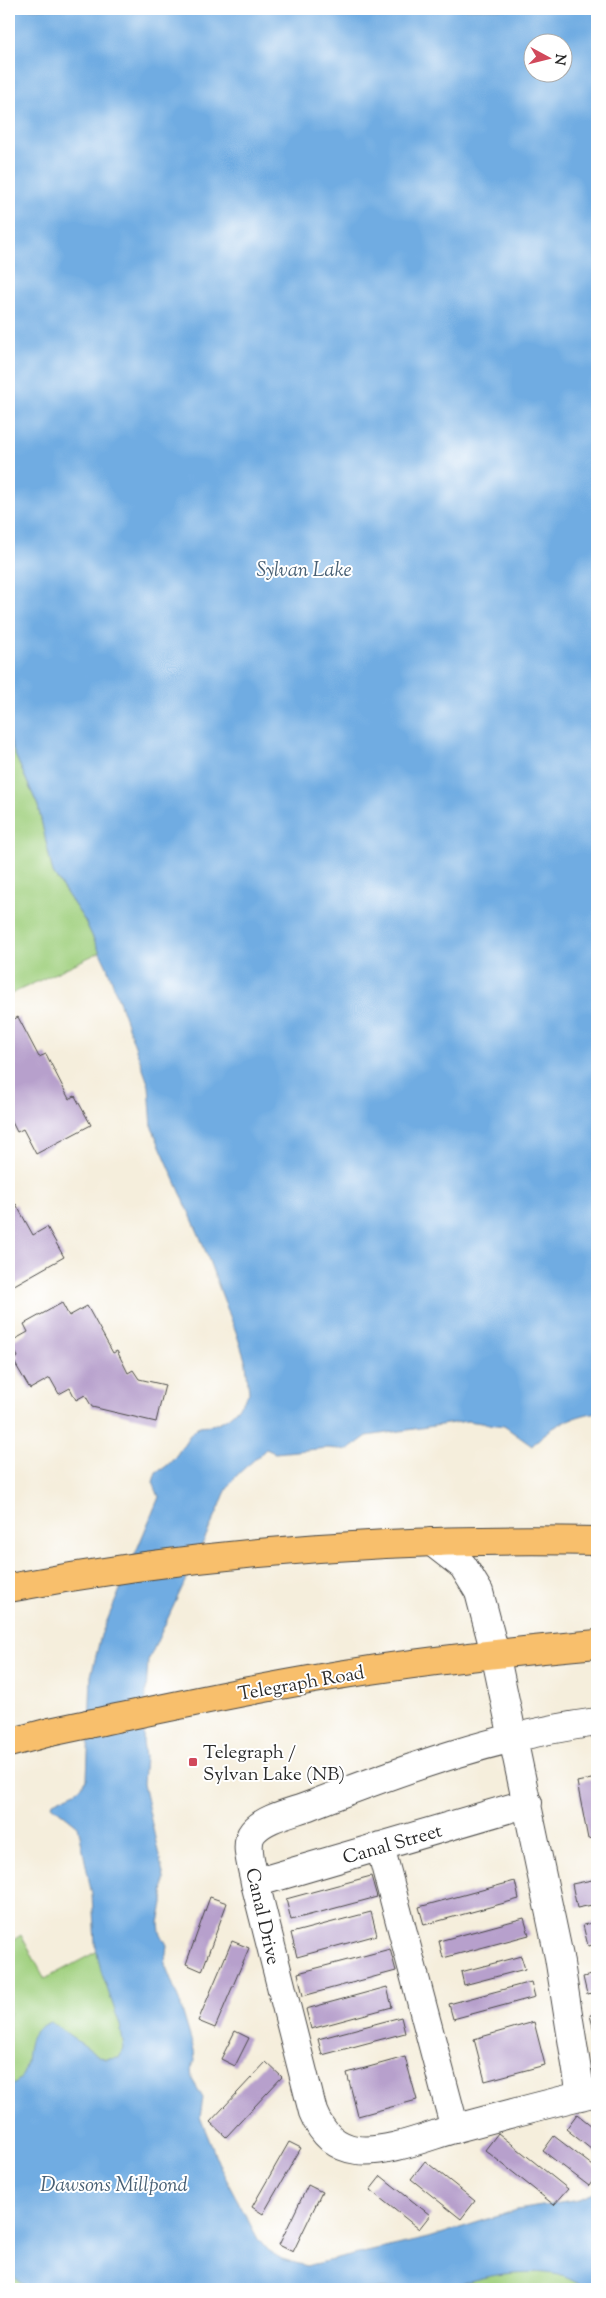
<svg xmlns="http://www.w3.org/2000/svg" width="606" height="2298" viewBox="0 0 606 2298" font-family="'Sorts Mill Goudy',serif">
<rect width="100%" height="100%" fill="#fff"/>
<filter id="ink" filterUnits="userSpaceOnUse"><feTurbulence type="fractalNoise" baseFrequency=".02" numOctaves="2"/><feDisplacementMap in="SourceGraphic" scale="10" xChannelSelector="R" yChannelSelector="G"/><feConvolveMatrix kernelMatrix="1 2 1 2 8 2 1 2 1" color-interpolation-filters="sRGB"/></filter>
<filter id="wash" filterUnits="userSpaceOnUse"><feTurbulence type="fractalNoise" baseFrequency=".0096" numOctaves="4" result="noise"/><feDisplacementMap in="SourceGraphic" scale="20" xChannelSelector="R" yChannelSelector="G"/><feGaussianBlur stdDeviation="1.12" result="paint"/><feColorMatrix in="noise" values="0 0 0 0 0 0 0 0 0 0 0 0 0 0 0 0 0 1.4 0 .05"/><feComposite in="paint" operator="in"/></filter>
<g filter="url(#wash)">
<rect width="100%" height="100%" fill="#f5eedc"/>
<path fill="#a0d07f" stroke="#667e55" d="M9,729L12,748L38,806L53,873L85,921L100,952L9,995Z
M141,1928L199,2210L266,2289H9V1943L21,1935L45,1979Z
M540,2236L597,2289H351Z"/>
<path fill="#70ace2" stroke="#4e6c86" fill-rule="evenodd" d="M9,9H597V1412C571,1417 550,1426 532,1446L504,1426L467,1421L367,1436L348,1450L328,1448L275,1453L266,1449C244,1471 231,1473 220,1506L148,1661L143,1742L145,1757L143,1784L164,1878L163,1904L159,1923L160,1932L167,1945L165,1964L180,2003L194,2050L195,2061L191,2069L192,2079L203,2098L200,2117L221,2169L258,2239L267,2250L282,2259L306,2266L428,2238L517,2210L573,2201L597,2192V2289C583,2289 573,2279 559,2275C528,2268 477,2275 450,2289H29L18,2281L9,2268V2087C14,2083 20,2081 23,2074C33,2053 20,2034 51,2022L99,2056L106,2059L119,2058L124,2048L120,2025L101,1971L95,1943L92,1895L78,1826L52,1805L53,1802L77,1791L87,1779L91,1676L101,1635L159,1497L153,1482L156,1472C175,1465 181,1445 194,1430C199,1424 205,1426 211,1425C230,1421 239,1407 249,1393L246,1363L236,1332L200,1237L152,1128L149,1086L126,1021L107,967L85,921L53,873L38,806L12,748L9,729ZM534,42H564V72H534Z"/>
<g id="blocks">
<path fill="#b7a0cc" d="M18,1017L39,1057L46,1054L69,1099L75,1096L91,1125L36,1154L23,1129L17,1132L9,1116V1022Z
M9,1203L11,1207L16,1204L33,1235L47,1227L64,1257L9,1288Z
M62,1303L69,1316L87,1306L113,1353L117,1351L128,1373L133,1370L139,1379L165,1385L156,1422L92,1407L85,1395L76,1400L70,1388L59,1394L50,1378L30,1389L13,1360L18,1357L10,1342L28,1332L24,1324Z
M596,1778L597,1837L588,1839L577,1782Z
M371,1876L377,1897L291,1920L286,1899Z
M597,1879V1904L577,1908L572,1884Z
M515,1881L519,1899L424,1925L419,1907Z
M210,1897L227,1903L202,1971L186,1964Z
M371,1912L377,1935L297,1957L291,1933Z
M524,1918L529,1935L443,1958L439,1941Z
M597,1922V1944L588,1946L583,1925Z
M232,1941L249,1948L215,2028L198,2021Z
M390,1949L396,1971L303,1996L298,1973Z
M521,1956L525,1969L464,1985L461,1972Z
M597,1974V1992L587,1994L583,1977Z
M531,1982L535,1997L453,2019L449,2004Z
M387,1987L392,2007L311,2029L306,2009Z
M597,2014V2030L594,2031L590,2015Z
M401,2017L405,2033L322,2055L318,2039Z
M534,2022L545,2065L485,2081L474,2039Z
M235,2031L249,2038L235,2066L221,2059Z
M405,2057L417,2100L358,2116L347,2073Z
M266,2062L282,2077L226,2137L210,2122Z
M577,2114L597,2130V2154L566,2129Z
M498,2133L568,2189L554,2205L485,2150Z
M554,2136L597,2169V2175L589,2186L543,2151Z
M289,2142L301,2148L263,2214L252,2207Z
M425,2161L475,2201L461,2219L411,2179Z
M381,2176L430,2215L419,2229L370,2190Z
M308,2185L322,2192L293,2252L279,2245Z"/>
</g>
</g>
<g filter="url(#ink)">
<use href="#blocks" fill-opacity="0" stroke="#494846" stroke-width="1"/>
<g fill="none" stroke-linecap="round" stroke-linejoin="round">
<defs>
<path id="minor" d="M432,1542L463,1566L479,1592L495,1653L559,1957L581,2096
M597,1722C498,1735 404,1769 311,1805C294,1812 265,1817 253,1832C243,1844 253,1869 255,1883L313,2112C321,2132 334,2147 357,2150C385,2154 426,2137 453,2129C501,2116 549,2103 597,2092
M380,1846L455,2129
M255,1883L528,1803"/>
<path id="primary" d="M50,1732L88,1724"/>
<path id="trunk" d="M9,1588C203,1551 400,1537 597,1541
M88,1724C180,1705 271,1685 364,1671C441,1659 519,1651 597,1644
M9,1743L50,1732"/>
</defs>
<use href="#minor" stroke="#494846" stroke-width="30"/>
<use href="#primary" stroke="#494846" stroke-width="30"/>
<use href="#trunk" stroke="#494846" stroke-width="30"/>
<use href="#minor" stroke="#fff" stroke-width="28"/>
<use href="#primary" stroke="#f8bf6c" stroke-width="28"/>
<use href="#trunk" stroke="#f8bf6c" stroke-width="28"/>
</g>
</g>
<rect fill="#d1495b" stroke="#fff" stroke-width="2" x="188" y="1757" width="10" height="10" rx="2.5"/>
<g text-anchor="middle" stroke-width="4" stroke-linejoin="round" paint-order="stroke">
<g font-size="19" fill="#2b2b2b" stroke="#fff">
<text transform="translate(301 1682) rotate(-10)" y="7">Telegraph Road</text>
<text transform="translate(392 1843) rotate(-16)" y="7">Canal Street</text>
<text transform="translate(264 1916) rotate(77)" y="7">Canal Drive</text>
</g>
<g font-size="19" fill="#2b2b2b" stroke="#fff" text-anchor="start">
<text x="203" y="1758">Telegraph /<tspan x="203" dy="22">Sylvan Lake (NB)</tspan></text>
</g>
<g font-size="20" font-style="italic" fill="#475f74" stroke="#fff">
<text x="304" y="576">Sylvan Lake</text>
<text x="114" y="2191">Dawsons Millpond</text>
</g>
</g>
<rect width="606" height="2298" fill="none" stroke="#fff" stroke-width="30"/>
<g transform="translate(548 58) rotate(97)"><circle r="24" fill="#ffffff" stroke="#aaaaaa"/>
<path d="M0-4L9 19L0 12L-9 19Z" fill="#d1495b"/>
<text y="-8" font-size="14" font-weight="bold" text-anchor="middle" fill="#2b2b2b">N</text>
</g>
</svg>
